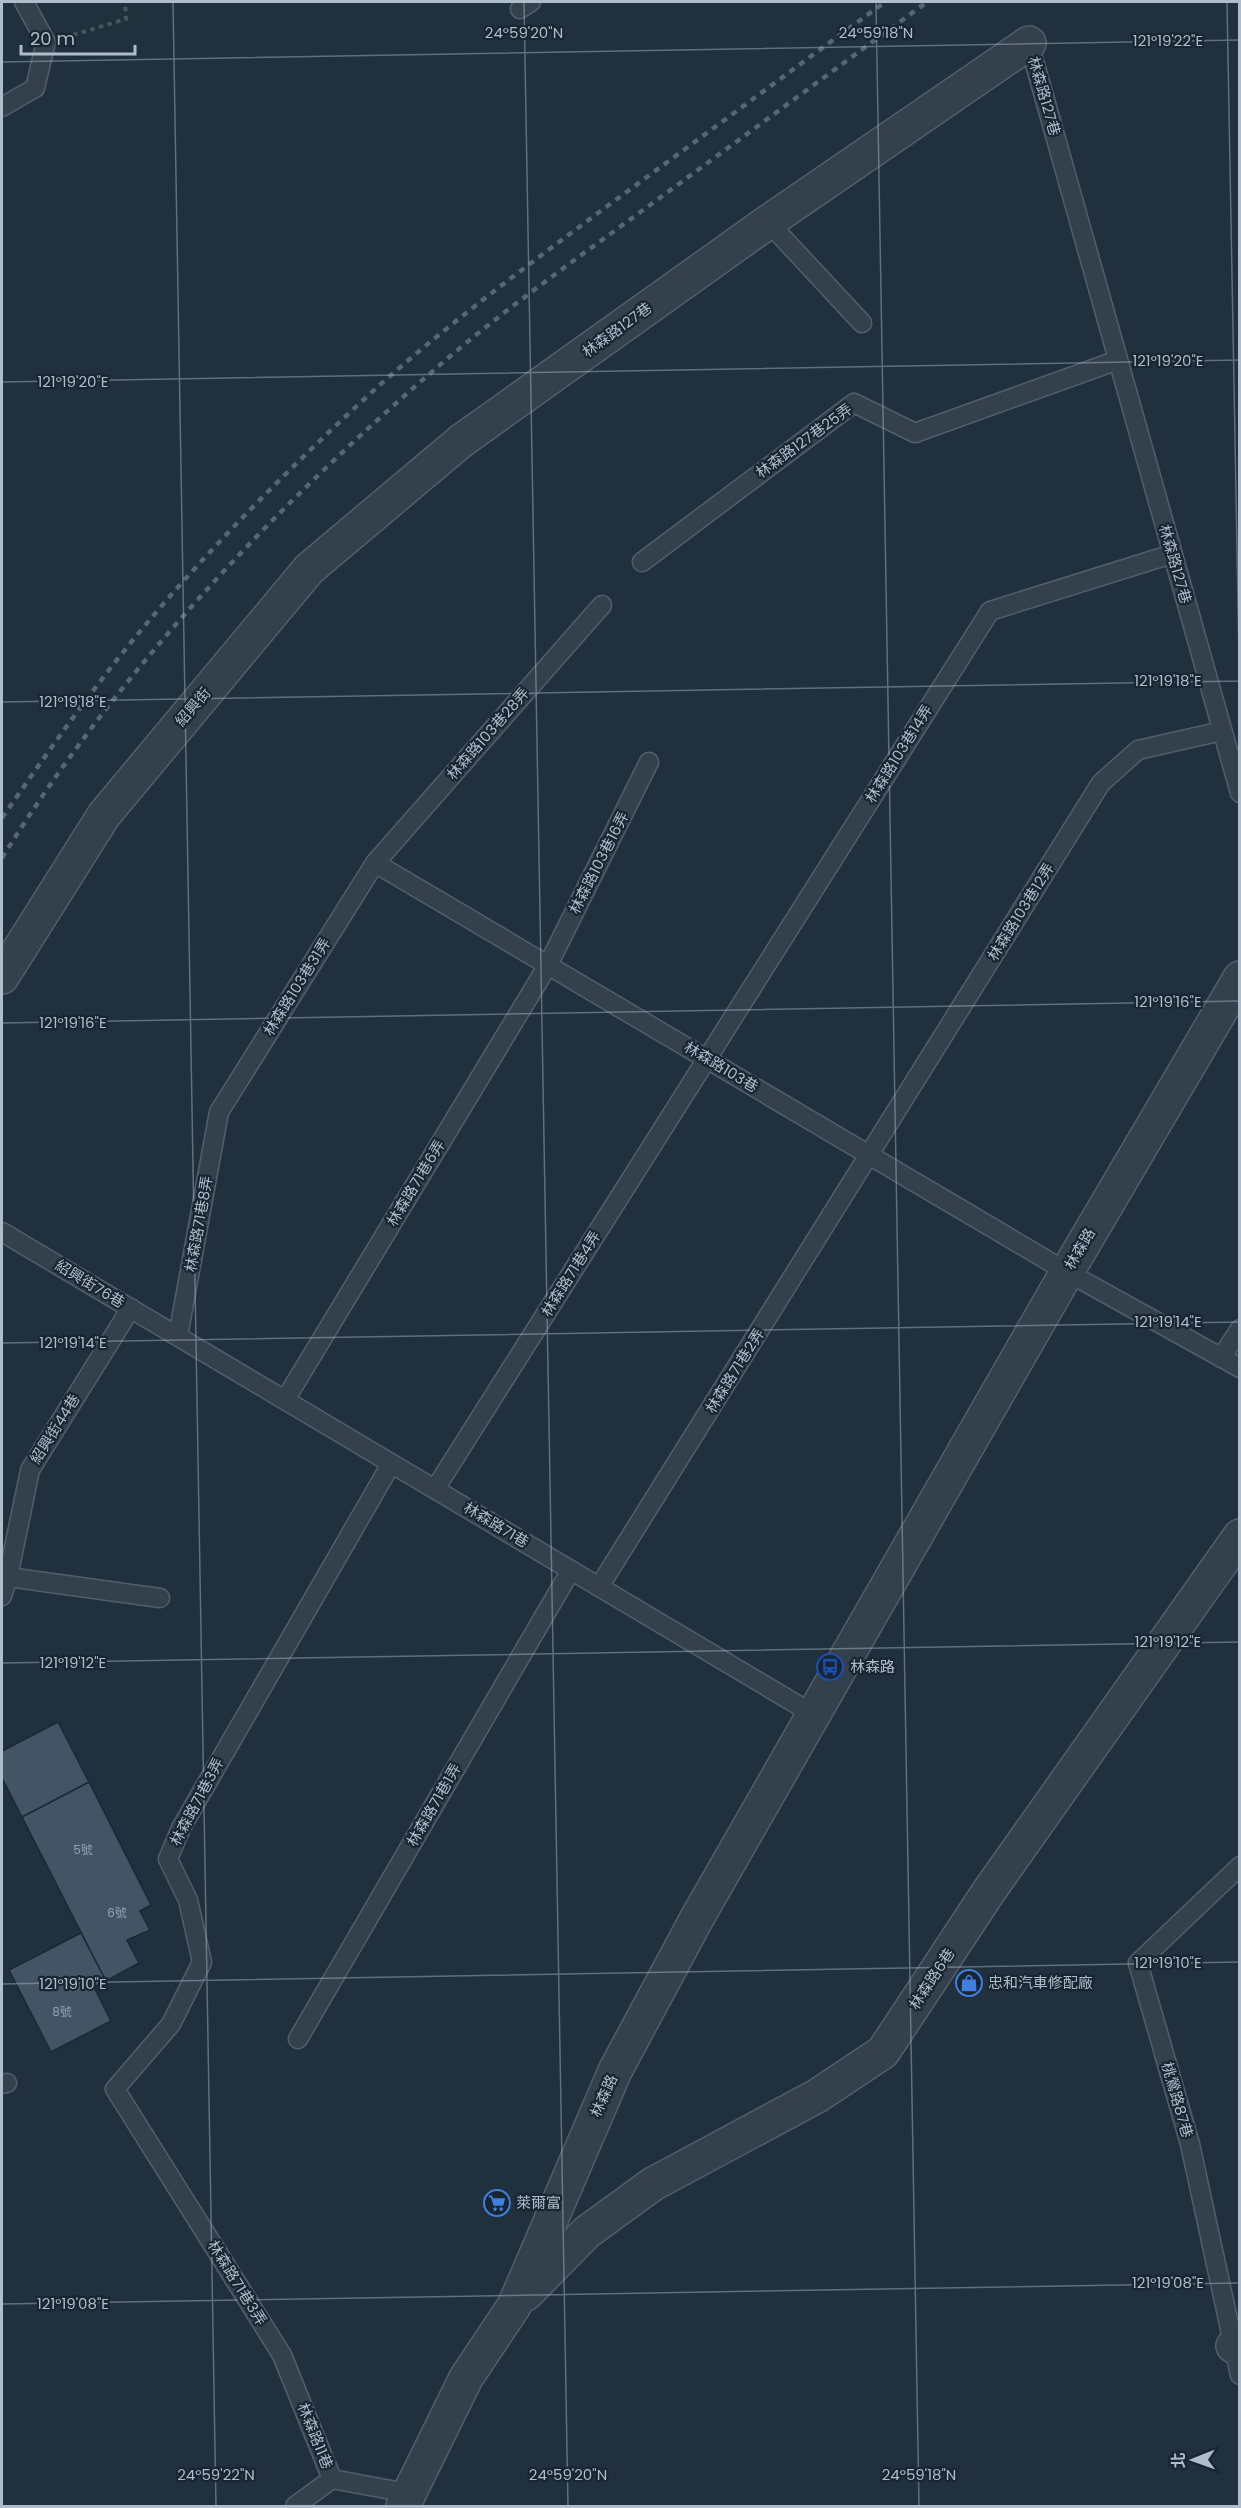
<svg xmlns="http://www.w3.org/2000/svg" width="1241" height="2508" viewBox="0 0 1241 2508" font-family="Poppins,'Noto Sans TC',sans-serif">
<rect width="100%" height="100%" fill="#20303d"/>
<path fill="#435564" stroke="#1b2834" stroke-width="1.5" d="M58,1722L89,1782L22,1817L2,1778V1751Z
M89,1782L151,1905L140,1911L150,1930L127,1940L139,1963L106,1981L22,1817Z
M81,1933L106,1981L94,1987L111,2021L51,2052L9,1970Z"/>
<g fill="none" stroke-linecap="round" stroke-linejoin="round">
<defs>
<path id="lane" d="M520,9L531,2
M1029,43L1240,793
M2,107L35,88L46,42L24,2
M768,222L862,323
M642,562L854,403L915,433L1118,360
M375,863L1067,1272L1240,1368
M2,1232L813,1714
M178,1336L219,1112L375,863L602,605
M1221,1358L1240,1329
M285,1400L548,965L649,762
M391,1464L181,1828L168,1859L188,1900L202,1962L171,2024L115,2089L282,2355L332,2479L407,2493
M435,1489L990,611L1172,554
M8,1577L160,1598
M599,1587L1101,783L1138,750L1222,731
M2,1596L8,1577L30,1470L131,1308
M1240,1866L1138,1963L1190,2144L1240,2375
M298,2039L571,1570
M2,2084L7,2083
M295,2506L332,2479"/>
<path id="street" d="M2,977L104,815L309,569L461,441L768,222L1029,43
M526,2294L587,2232L653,2184L817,2096L883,2052L989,1891L1240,1536
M1233,2346L1240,2345
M403,2506L466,2378L514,2306L615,2071L697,1918L1067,1272L1240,978"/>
</defs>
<use href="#lane" stroke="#525f6b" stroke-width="21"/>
<use href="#street" stroke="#525f6b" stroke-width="36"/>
<path stroke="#405a5a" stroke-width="4" stroke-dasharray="4.5 4.5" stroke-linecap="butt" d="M73,35L126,19L125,2"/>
<use href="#lane" stroke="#34414d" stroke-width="18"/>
<use href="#street" stroke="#34414d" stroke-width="33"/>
<path stroke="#556675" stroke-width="4.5" stroke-dasharray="6 6" stroke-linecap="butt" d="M2,818C40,763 78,709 120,656C188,571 265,492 345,417C426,340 516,274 606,207C699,139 792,70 885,2
M2,858C118,671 274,507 441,364C504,310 572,262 639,213C735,143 831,72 927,2"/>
</g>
<path fill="none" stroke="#afbcc9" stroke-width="1.5" stroke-opacity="0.45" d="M173,2L216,2506M524,2L568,2506M876,2L919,2506M1227,2L1240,712M2,62L1240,40M2,382L1240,360M2,702L1240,681M2,1023L1240,1001M2,1343L1240,1322M2,1663L1240,1642M2,1984L1240,1962M2,2304L1240,2283"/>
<defs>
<symbol id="bus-ring" viewBox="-11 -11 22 22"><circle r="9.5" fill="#192632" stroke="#1a4fb4" stroke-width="1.5"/><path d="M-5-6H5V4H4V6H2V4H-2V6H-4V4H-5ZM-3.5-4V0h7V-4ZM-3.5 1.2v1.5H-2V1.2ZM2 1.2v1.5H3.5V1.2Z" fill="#1a4fb4"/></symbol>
<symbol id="shop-ring" viewBox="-11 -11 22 22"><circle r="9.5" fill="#192632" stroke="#3f7fe0" stroke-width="1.5"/><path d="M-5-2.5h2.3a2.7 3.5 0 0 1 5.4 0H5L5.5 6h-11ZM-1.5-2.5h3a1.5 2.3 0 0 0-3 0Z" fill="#3f7fe0"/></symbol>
<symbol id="supermarket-ring" viewBox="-11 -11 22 22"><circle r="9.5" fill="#192632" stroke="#3f7fe0" stroke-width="1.5"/><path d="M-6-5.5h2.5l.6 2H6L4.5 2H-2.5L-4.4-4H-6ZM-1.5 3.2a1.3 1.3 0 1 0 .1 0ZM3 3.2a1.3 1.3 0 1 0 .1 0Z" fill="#3f7fe0"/></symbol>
</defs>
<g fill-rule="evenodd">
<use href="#bus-ring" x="815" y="1652" width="30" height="30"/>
<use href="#shop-ring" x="954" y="1968" width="30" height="30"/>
<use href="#supermarket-ring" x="482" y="2188" width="30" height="30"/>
</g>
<g text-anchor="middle" stroke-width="4.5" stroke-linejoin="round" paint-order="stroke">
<g font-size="12" fill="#94a2b0">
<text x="83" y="1854">5號</text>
<text x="117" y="1917">6號</text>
<text x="62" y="2016">8號</text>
</g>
<g font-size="15" fill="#afbcc9" stroke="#192632">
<text transform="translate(1044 96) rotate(74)" y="5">林森路127巷</text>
<text transform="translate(617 330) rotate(-36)" y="5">林森路127巷</text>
<text transform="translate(804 441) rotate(-36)" y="5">林森路127巷25弄</text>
<text transform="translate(1175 564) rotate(74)" y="5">林森路127巷</text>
<text transform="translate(193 707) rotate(-50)" y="5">紹興街</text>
<text transform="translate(488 734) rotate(-49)" y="5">林森路103巷28弄</text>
<text transform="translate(899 754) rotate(-58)" y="5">林森路103巷14弄</text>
<text transform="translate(599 863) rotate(-63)" y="5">林森路103巷16弄</text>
<text transform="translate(1021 912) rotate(-58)" y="5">林森路103巷12弄</text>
<text transform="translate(297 987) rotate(-58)" y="5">林森路103巷31弄</text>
<text transform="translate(721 1067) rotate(31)" y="5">林森路103巷</text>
<text transform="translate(416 1183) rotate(-59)" y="5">林森路71巷6弄</text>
<text transform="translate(199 1224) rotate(-80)" y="5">林森路71巷8弄</text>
<text transform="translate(1080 1249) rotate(-60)" y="5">林森路</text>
<text transform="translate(571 1274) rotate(-58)" y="5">林森路71巷4弄</text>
<text transform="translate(90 1284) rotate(31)" y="5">紹興街76巷</text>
<text transform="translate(735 1371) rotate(-58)" y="5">林森路71巷2弄</text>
<text transform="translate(55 1429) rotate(-58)" y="5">紹興街44巷</text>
<text transform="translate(496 1525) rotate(31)" y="5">林森路71巷</text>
<text transform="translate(197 1802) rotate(-62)" y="5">林森路71巷3弄</text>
<text transform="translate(434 1805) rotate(-60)" y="5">林森路71巷1弄</text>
<text transform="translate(932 1979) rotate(-57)" y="5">林森路6巷</text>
<text transform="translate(604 2096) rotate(-66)" y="5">林森路</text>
<text transform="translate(1177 2100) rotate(74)" y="5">桃鶯路87巷</text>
<text transform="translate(237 2283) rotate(58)" y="5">林森路71巷3弄</text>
<text transform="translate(315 2436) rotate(68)" y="5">林森路11巷</text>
</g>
<g font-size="15" fill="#afbcc9" stroke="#192632" text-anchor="start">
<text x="850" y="1672">林森路</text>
<text x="988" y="1988">忠和汽車修配廠</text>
<text x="516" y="2208">萊爾富</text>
</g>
</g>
<g font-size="15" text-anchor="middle" fill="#afbcc9" stroke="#192632" stroke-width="4.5" stroke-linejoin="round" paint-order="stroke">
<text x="524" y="38">24°59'20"N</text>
<text x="876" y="38">24°59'18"N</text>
<text x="1168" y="46">121°19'22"E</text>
<text x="1168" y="366">121°19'20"E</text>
<text x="73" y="387">121°19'20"E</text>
<text x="1168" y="686">121°19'18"E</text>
<text x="73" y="707">121°19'18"E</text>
<text x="1168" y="1007">121°19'16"E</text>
<text x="73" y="1028">121°19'16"E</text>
<text x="1168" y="1327">121°19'14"E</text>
<text x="73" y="1348">121°19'14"E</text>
<text x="1168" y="1647">121°19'12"E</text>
<text x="73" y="1668">121°19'12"E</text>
<text x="1168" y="1968">121°19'10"E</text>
<text x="73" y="1989">121°19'10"E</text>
<text x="1168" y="2288">121°19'08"E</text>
<text x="73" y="2309">121°19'08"E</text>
<text x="216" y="2480">24°59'22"N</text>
<text x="568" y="2480">24°59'20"N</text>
<text x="919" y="2480">24°59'18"N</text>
</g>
<rect width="1241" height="2508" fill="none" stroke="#afbcc9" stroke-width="6"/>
<g transform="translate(1193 2460) rotate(269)" stroke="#192632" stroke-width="4.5" paint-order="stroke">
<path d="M0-4.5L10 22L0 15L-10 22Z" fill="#afbcc9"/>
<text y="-9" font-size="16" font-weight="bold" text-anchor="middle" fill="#afbcc9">北</text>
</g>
<path d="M21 45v9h114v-9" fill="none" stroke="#afbcc9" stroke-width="3"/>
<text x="30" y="45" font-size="18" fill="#afbcc9" stroke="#192632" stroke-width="4.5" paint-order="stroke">20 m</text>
</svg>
